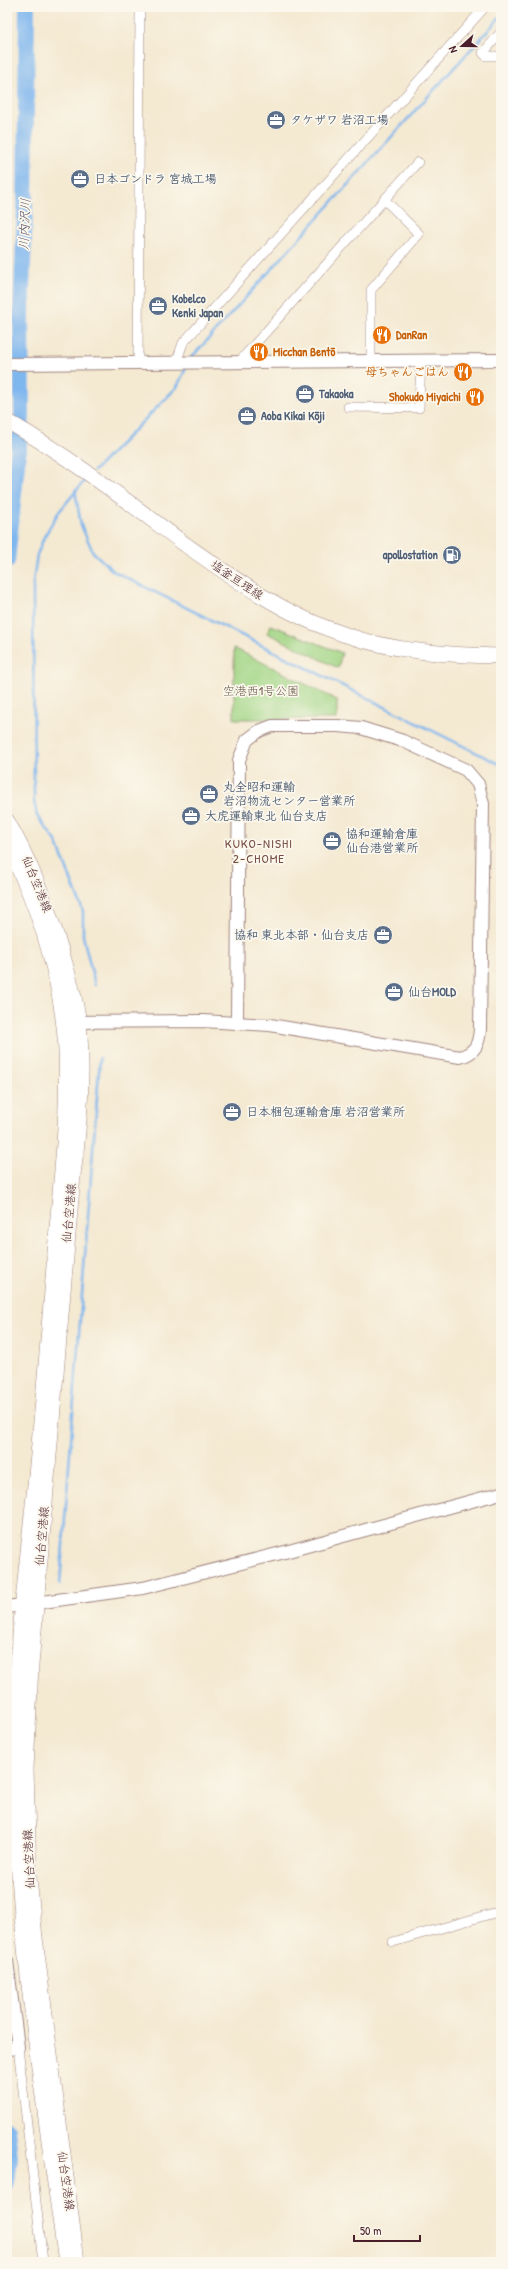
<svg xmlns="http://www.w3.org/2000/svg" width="508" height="2269" viewBox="0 0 508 2269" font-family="'Patrick Hand','Klee One',sans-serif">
<rect width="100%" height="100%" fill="#fbf7ec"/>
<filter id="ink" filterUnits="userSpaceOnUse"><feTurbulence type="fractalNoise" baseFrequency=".025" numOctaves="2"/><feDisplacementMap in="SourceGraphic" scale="8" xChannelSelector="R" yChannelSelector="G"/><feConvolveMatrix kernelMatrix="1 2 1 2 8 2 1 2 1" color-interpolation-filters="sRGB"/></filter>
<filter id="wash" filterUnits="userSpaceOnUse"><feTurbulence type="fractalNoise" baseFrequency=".012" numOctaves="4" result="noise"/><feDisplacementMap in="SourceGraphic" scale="16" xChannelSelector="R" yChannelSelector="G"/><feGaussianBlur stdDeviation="0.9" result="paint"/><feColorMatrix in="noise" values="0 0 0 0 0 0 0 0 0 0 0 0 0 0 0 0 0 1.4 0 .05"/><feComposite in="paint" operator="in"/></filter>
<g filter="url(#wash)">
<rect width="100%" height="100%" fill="#f4e9d1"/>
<path fill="#a2d585" stroke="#767a58" d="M271,625L342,653L338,668L267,633Z
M234,648L337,700V719H234Z"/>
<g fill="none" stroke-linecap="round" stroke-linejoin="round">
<path stroke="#7eb6ee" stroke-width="2.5" d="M191,358L501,16
M94,471L177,387L187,366
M86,479L58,513L44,537L37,555L33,582L34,801L37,816L56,841L83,911V936L95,985
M75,490L81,525L93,552L113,571L501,765
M60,1584L100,1058"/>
<path stroke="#7eb6ee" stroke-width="16" d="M7,561L22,415L21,314L25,210L27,7
M7,2129L10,2157L7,2183"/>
</g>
</g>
<g filter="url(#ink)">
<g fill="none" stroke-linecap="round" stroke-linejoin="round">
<defs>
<path id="minor" d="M501,32L483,53L486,56H501
M371,361V290L419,234L385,200
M176,363L183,343L485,7
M238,363L418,162
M138,364L140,7
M348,407L419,408L421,360
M501,476V464
M393,1942L501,1911
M18,2047L43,2262"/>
<path id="tertiary" d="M7,364L501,360
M63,1022L203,1021L270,1025L460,1057C475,1053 479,1044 480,1029L483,804L478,784L466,770L403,741L361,728L338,726H272L259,731L247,740L239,760L237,1022
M7,1607L143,1588L285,1552L501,1493
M7,1961L18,2047L7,2050"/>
<path id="primary" d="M7,421C70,457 128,502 186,545C237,581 286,616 346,635C395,652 449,655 501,656
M7,821C31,862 47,905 61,950C68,974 76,999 79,1024C84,1075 80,1125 73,1175L31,1665L26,1769L29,1878L35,1938L77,2262
M7,844C39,907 62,979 66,1050C69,1122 59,1194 54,1266C48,1342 42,1419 34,1495C26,1574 16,1653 15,1732C12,1910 42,2086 66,2262"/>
</defs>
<use href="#minor" stroke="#9f847e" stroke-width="10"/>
<use href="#tertiary" stroke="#9f847e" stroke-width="14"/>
<use href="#primary" stroke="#9f847e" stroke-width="16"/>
<use href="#minor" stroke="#fff" stroke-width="9"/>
<use href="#tertiary" stroke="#fff" stroke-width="12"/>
<use href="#primary" stroke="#fff" stroke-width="15"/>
</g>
</g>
<defs>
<symbol id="office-disc" viewBox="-11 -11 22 22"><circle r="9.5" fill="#5c6f8a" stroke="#fbf7ec"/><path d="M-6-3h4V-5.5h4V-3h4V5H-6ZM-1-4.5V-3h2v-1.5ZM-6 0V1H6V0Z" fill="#fff"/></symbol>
<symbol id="restaurant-disc" viewBox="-11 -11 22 22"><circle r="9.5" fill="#e8710a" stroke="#fbf7ec"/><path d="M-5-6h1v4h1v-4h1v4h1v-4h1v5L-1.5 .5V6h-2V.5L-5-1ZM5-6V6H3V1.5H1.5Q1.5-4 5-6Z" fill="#fff"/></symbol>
<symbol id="fuel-disc" viewBox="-11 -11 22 22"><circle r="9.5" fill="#5c6f8a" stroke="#fbf7ec"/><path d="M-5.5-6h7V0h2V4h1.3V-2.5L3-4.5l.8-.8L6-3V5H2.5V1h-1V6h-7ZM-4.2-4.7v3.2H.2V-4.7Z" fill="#fff"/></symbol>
</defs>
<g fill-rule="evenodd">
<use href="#office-disc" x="265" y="109" width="22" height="22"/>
<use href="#office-disc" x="69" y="168" width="22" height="22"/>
<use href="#office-disc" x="147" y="295" width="22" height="22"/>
<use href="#restaurant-disc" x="371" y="324" width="22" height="22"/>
<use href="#restaurant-disc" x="248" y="341" width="22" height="22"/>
<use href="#restaurant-disc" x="452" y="361" width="22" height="22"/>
<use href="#office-disc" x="294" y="383" width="22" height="22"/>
<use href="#restaurant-disc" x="464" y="386" width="22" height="22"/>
<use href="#office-disc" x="236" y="405" width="22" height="22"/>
<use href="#fuel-disc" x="441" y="544" width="22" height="22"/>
<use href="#office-disc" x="198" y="783" width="22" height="22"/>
<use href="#office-disc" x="180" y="805" width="22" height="22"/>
<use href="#office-disc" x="321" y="830" width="22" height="22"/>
<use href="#office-disc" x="372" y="924" width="22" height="22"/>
<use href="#office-disc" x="383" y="981" width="22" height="22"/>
<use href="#office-disc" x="221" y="1101" width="22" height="22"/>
</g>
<g text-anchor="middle" stroke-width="3.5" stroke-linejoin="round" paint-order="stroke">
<g font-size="12" font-weight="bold" fill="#4e5e75" stroke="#fbf7ec" text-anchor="start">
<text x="290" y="124">タケザワ 岩沼工場</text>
<text x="94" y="183">日本ゴンドラ 宮城工場</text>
<text x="172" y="303">Kobelco<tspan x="172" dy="14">Kenki Japan</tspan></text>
<text x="319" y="398">Takaoka</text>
<text x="261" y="420">Aoba Kikai Kōji</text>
<text x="438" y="559" text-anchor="end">apollostation</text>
<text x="223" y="791">丸全昭和運輸<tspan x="223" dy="14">岩沼物流センター営業所</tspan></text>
<text x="205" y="820">大虎運輸東北 仙台支店</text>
<text x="346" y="838">協和運輸倉庫<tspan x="346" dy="14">仙台港営業所</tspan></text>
<text x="369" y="939" text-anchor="end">協和 東北本部・仙台支店</text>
<text x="408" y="996">仙台MOLD</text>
<text x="246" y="1116">日本梱包運輸倉庫 岩沼営業所</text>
</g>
<g font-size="12" font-weight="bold" fill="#c56008" stroke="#fbf7ec" text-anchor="start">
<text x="396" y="339">DanRan</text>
<text x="273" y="356">Micchan Bentō</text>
<text x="449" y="376" text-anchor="end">母ちゃんごはん</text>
<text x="461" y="401" text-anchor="end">Shokudo Miyaichi</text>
</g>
<g font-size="12" fill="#4a1f2b" stroke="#fbf7ec">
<text transform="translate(237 580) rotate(34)" y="4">塩釜亘理線</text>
<text transform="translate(37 884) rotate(68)" y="4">仙台空港線</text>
<text transform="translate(69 1213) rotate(-85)" y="4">仙台空港線</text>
<text transform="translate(42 1536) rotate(-85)" y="4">仙台空港線</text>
<text transform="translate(29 1859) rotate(-93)" y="4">仙台空港線</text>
<text transform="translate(66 2181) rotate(82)" y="4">仙台空港線</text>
</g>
<g font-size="12" fill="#645646" stroke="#fbf7ec">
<text x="261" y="695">空港西1号公園</text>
</g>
<g font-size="13" font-style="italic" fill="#5c546f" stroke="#fbf7ec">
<text transform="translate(24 224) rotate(-88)" y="5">川内沢川</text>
</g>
<g font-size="13" letter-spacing="1" fill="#754c41" stroke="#fbf7ec">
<text x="259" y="848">KUKO-NISHI<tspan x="259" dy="15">2-CHOME</tspan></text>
</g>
</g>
<rect width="508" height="2269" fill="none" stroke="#fbf7ec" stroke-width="24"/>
<g transform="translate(462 46) rotate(249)" stroke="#fbf7ec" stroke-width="3" paint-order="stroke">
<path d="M0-3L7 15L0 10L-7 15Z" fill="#4a1f2b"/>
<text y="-6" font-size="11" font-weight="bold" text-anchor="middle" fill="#4a1f2b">N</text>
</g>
<path d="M354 2235v6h66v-6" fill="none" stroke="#4a1f2b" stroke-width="2"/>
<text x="360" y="2235" font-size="12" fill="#4a1f2b" stroke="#fbf7ec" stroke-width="3" paint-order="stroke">50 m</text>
</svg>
